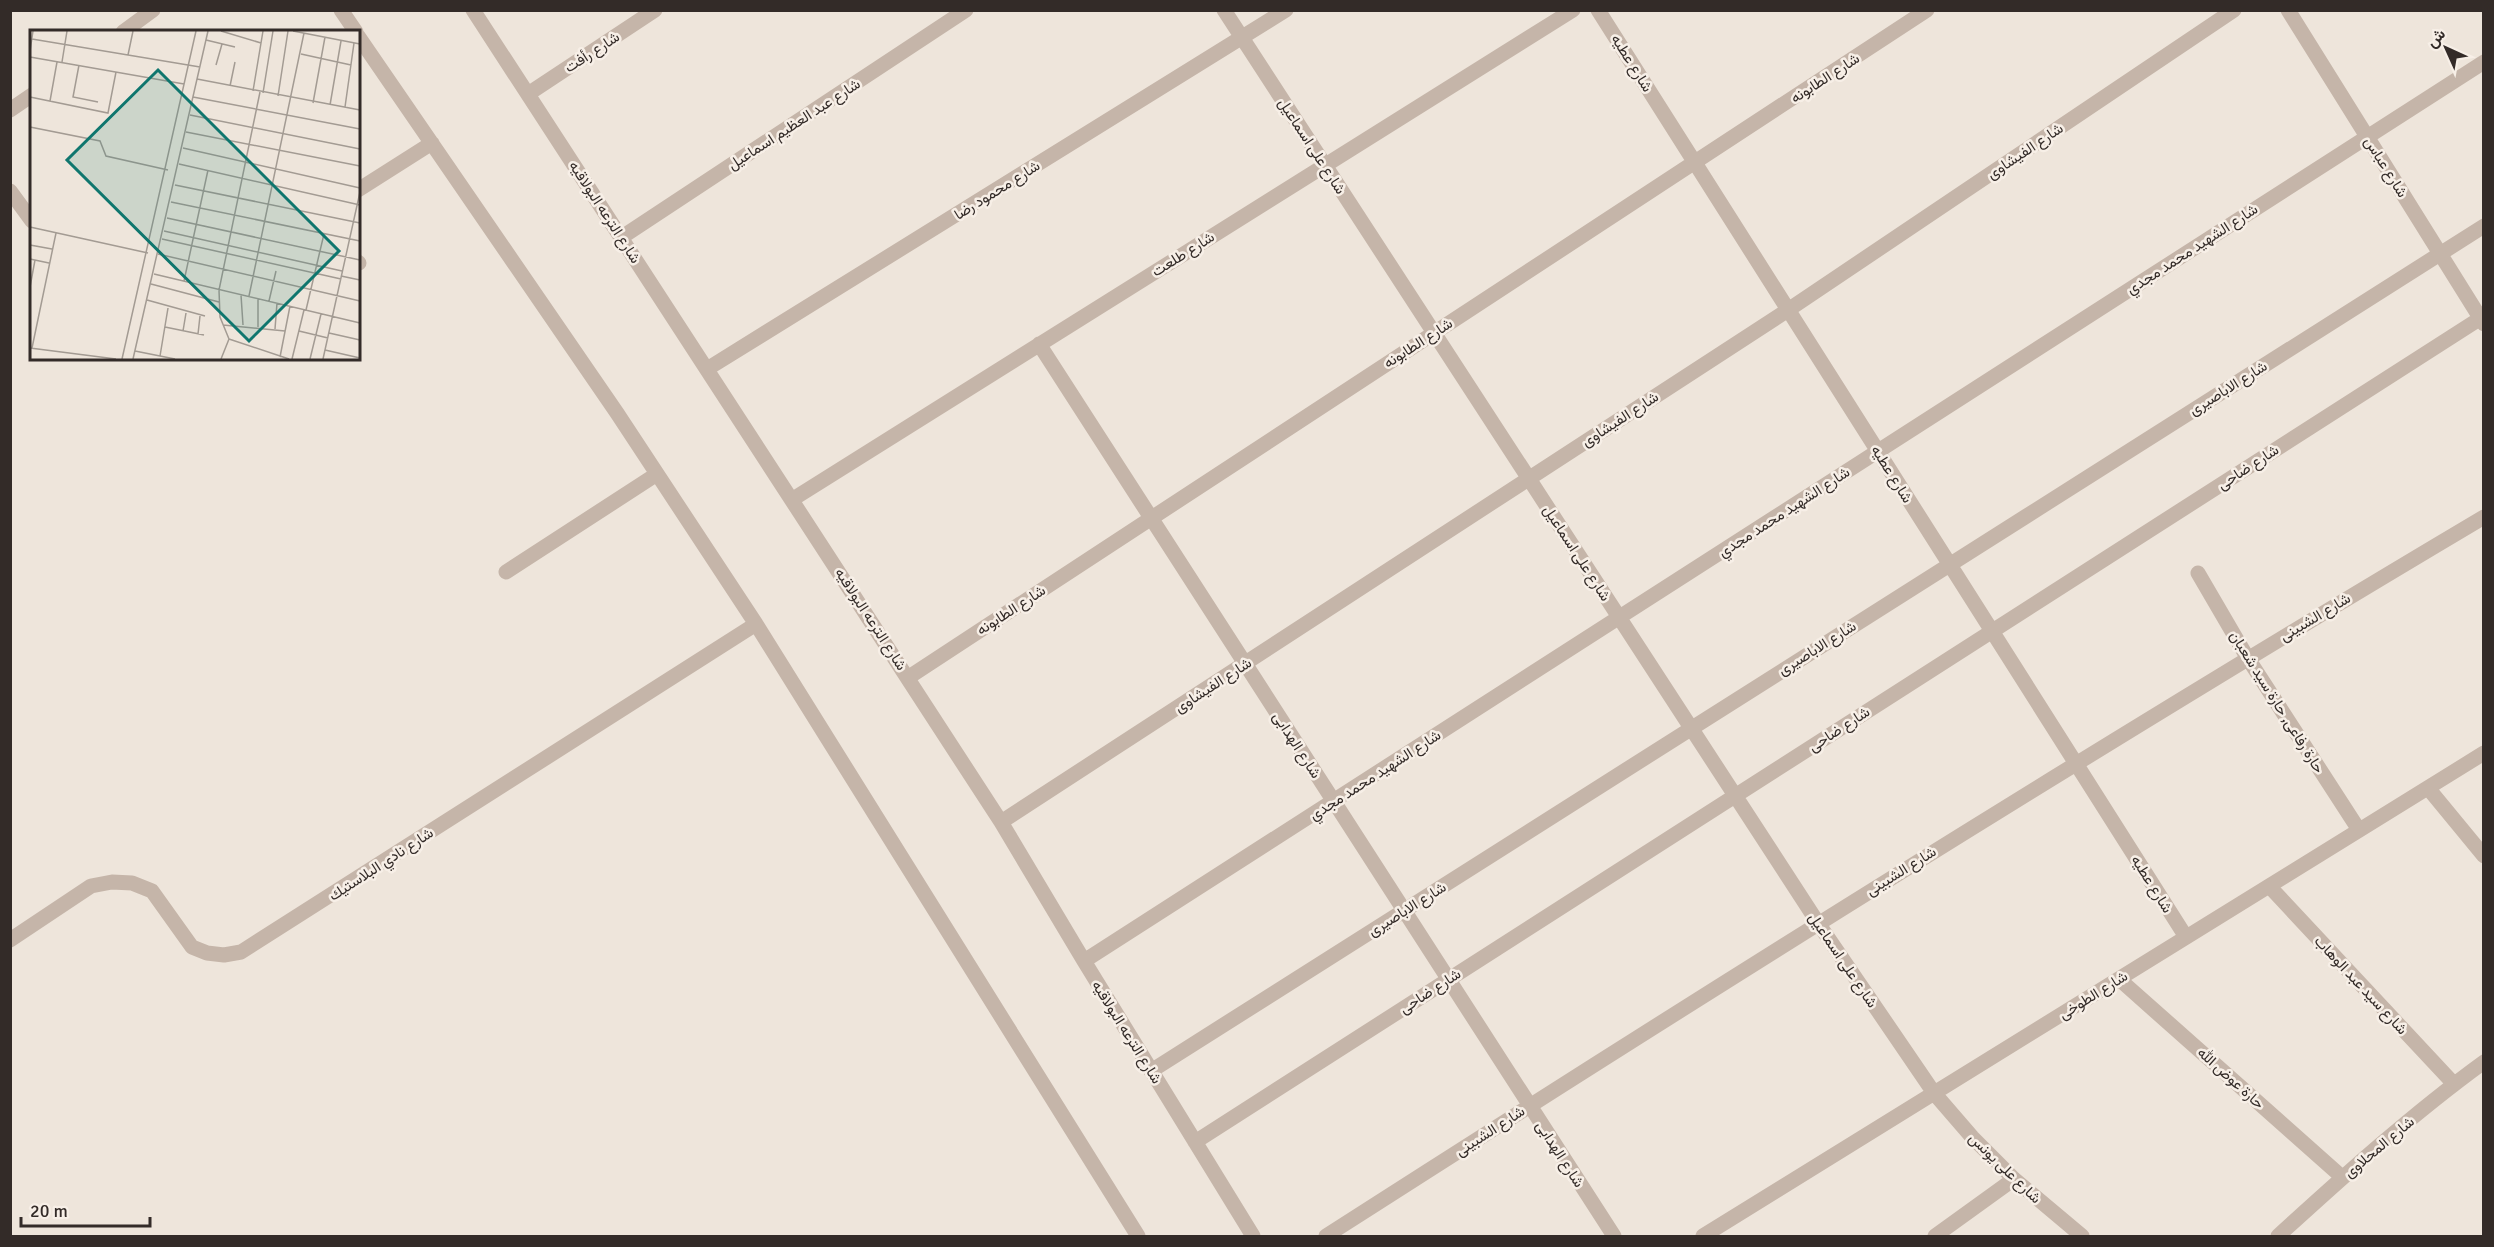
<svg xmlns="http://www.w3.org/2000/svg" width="2494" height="1247" viewBox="0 0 2494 1247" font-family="Signika,Vazirmatn,sans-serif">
<rect width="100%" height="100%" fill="#eee5db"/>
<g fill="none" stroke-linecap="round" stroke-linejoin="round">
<path stroke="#c5b5a9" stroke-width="15" d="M341,10L356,32
M473,10L1001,822L1084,961L1253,1236
M1224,10L1818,923L1934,1093L1972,1137L2014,1179L2082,1236
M1598,10L2186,937
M2288,10L2484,324
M123,32L153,10
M358,36L617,413L756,624L1138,1236
M528,94L655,10
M10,110L32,95
M358,190L432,143
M10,191L32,221
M622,237L966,10
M358,262L359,263
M1039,344L1614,1236
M707,369L1286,10
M793,499L1573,10
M506,572L657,474
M2198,573L2247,657L2359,830
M909,677L1927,10
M2428,788L2484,856
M1001,822L1788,310L2234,10
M2269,886L2454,1084
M10,940L91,886L112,882L132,883L152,891L192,947L207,953L224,955L241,952L756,624
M1084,961L2484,62
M2119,979L2342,1177
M1151,1071L2484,226
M1195,1142L2484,316
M1326,1236C1708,991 2093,749 2484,517
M1703,1236L2484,753
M1935,1236L2014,1179
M2278,1236C2344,1176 2411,1115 2484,1062"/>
</g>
<g text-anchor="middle" stroke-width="5" stroke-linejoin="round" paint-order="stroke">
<g font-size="15" fill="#332b28" stroke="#f7efe7">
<text transform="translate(592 52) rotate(-33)" y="5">شارع رأفت</text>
<text transform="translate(1632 63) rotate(58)" y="5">شارع عطيه</text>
<text transform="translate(1825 78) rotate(-33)" y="5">شارع الطابونه</text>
<text transform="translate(794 124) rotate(-33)" y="5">شارع عبد العظيم اسماعيل</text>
<text transform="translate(1312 146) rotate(57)" y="5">شارع على اسماعيل</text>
<text transform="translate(2025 151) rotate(-34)" y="5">شارع الفيشاوى</text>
<text transform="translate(2386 167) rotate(58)" y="5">شارع عباس</text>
<text transform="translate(997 190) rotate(-32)" y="5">شارع محمود رضا</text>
<text transform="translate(605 212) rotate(57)" y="5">شارع الترعه البولاقيه</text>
<text transform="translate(2192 249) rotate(-33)" y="5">شارع الشهيد محمد مجدي</text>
<text transform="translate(1183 254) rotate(-32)" y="5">شارع طلعت</text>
<text transform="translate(1418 343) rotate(-33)" y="5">شارع الطابونه</text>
<text transform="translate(2228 388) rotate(-32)" y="5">شارع الاباصيرى</text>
<text transform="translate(1620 419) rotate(-33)" y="5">شارع الفيشاوى</text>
<text transform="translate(2248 467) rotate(-33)" y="5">شارع ضاحى</text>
<text transform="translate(1892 474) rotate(58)" y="5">شارع عطيه</text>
<text transform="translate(1784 512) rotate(-33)" y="5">شارع الشهيد محمد مجدي</text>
<text transform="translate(1577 553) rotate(57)" y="5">شارع على اسماعيل</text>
<text transform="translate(1011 610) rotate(-33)" y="5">شارع الطابونه</text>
<text transform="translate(2315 617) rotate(-31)" y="5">شارع الشبينى</text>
<text transform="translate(871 619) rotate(57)" y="5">شارع الترعه البولاقيه</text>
<text transform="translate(1817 648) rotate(-32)" y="5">شارع الاباصيرى</text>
<text transform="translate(1213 685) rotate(-33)" y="5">شارع الفيشاوى</text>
<text transform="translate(2277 702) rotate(58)" y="5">حارة رفاعى, حارة سيد شعبان</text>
<text transform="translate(1839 729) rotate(-33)" y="5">شارع ضاحى</text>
<text transform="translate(1297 745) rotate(57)" y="5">شارع الهدابى</text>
<text transform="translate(1375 775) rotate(-33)" y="5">شارع الشهيد محمد مجدي</text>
<text transform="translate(381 864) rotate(-33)" y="5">شارع نادي البلاستيك</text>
<text transform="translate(1901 871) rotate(-32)" y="5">شارع الشبينى</text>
<text transform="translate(2152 884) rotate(58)" y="5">شارع عطيه</text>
<text transform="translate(1407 909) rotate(-32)" y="5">شارع الاباصيرى</text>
<text transform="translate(1843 960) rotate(56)" y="5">شارع على اسماعيل</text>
<text transform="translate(2361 985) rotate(47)" y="5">شارع سيد عبد الوهاب</text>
<text transform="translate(1430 991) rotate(-33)" y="5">شارع ضاحى</text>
<text transform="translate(2093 995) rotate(-32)" y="5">شارع الطوخى</text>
<text transform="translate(1127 1032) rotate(58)" y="5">شارع الترعه البولاقيه</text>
<text transform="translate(2231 1078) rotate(42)" y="5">حارة عوض الله</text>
<text transform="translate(1490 1131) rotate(-33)" y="5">شارع الشبينى</text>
<text transform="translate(2379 1147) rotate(-40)" y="5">شارع المحلاوى</text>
<text transform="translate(1560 1154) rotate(57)" y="5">شارع الهدابى</text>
<text transform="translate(2005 1168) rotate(44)" y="5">شارع على يونس</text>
</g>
</g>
<g transform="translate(30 30)">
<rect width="330" height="330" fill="#eee5db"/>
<path fill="none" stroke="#a39b93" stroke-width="1.5" d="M191,1L231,13M263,1L330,14M2,9L170,37M176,10L205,17M0,21L3,1M271,24L321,35M98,25L103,1M0,27L154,54M32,32L37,1M49,35L43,67L68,72M186,35L192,14M167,49L330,80M200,56L205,32M223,61L233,1M233,63L243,1M248,66L258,1M0,67L78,83L86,42M163,67L330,99M20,71L27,32M283,73L295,7M300,75L311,11M315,77L324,13M160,85L330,119M0,97L70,111L76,126L138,140M156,102L330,136M153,118L330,158M149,134L330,175M145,155L330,193M141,172L330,211M137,188L330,230M0,197L118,223M134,201L312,241M132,209L311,249M0,215L22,219M128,224L330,271M0,229L19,233M124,244L330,293M311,246L330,250M154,251L178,140M121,254L189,272M0,257L5,230M211,265L213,295M219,266L274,3M117,270L175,286M239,271L246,241M276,280L294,204M193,295L255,301M135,297L174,305M228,297V269M245,299L247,273M153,301L156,283M269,301L298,308M299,303L330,310M168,304L170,286M199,309L190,287L189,260L230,62M199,309L259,329M0,318L86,329M2,318L26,203M295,320L330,328M105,321L145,329M130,326L138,278M250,327L260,276M92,329L166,1M103,329L178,1M191,329L199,309M262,329L274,280M280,329L291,284M293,329L330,162"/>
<path fill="#0f766e" fill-opacity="0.15" stroke="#0f766e" stroke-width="3" d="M128,40L309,221L219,311L37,130Z"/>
<rect width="330" height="330" fill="none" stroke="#332b28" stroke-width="3"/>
</g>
<rect width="2494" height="1247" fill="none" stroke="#332b28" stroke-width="24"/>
<g transform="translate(2446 48) rotate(315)" stroke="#f7efe7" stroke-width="4.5" paint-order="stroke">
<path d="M0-4.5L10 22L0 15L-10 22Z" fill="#332b28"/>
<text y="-9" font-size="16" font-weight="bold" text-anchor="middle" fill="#332b28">ش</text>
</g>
<path d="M21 1217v9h129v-9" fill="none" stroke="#332b28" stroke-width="3"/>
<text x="30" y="1217" font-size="18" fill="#332b28" stroke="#f7efe7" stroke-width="4.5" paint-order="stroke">20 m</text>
</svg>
